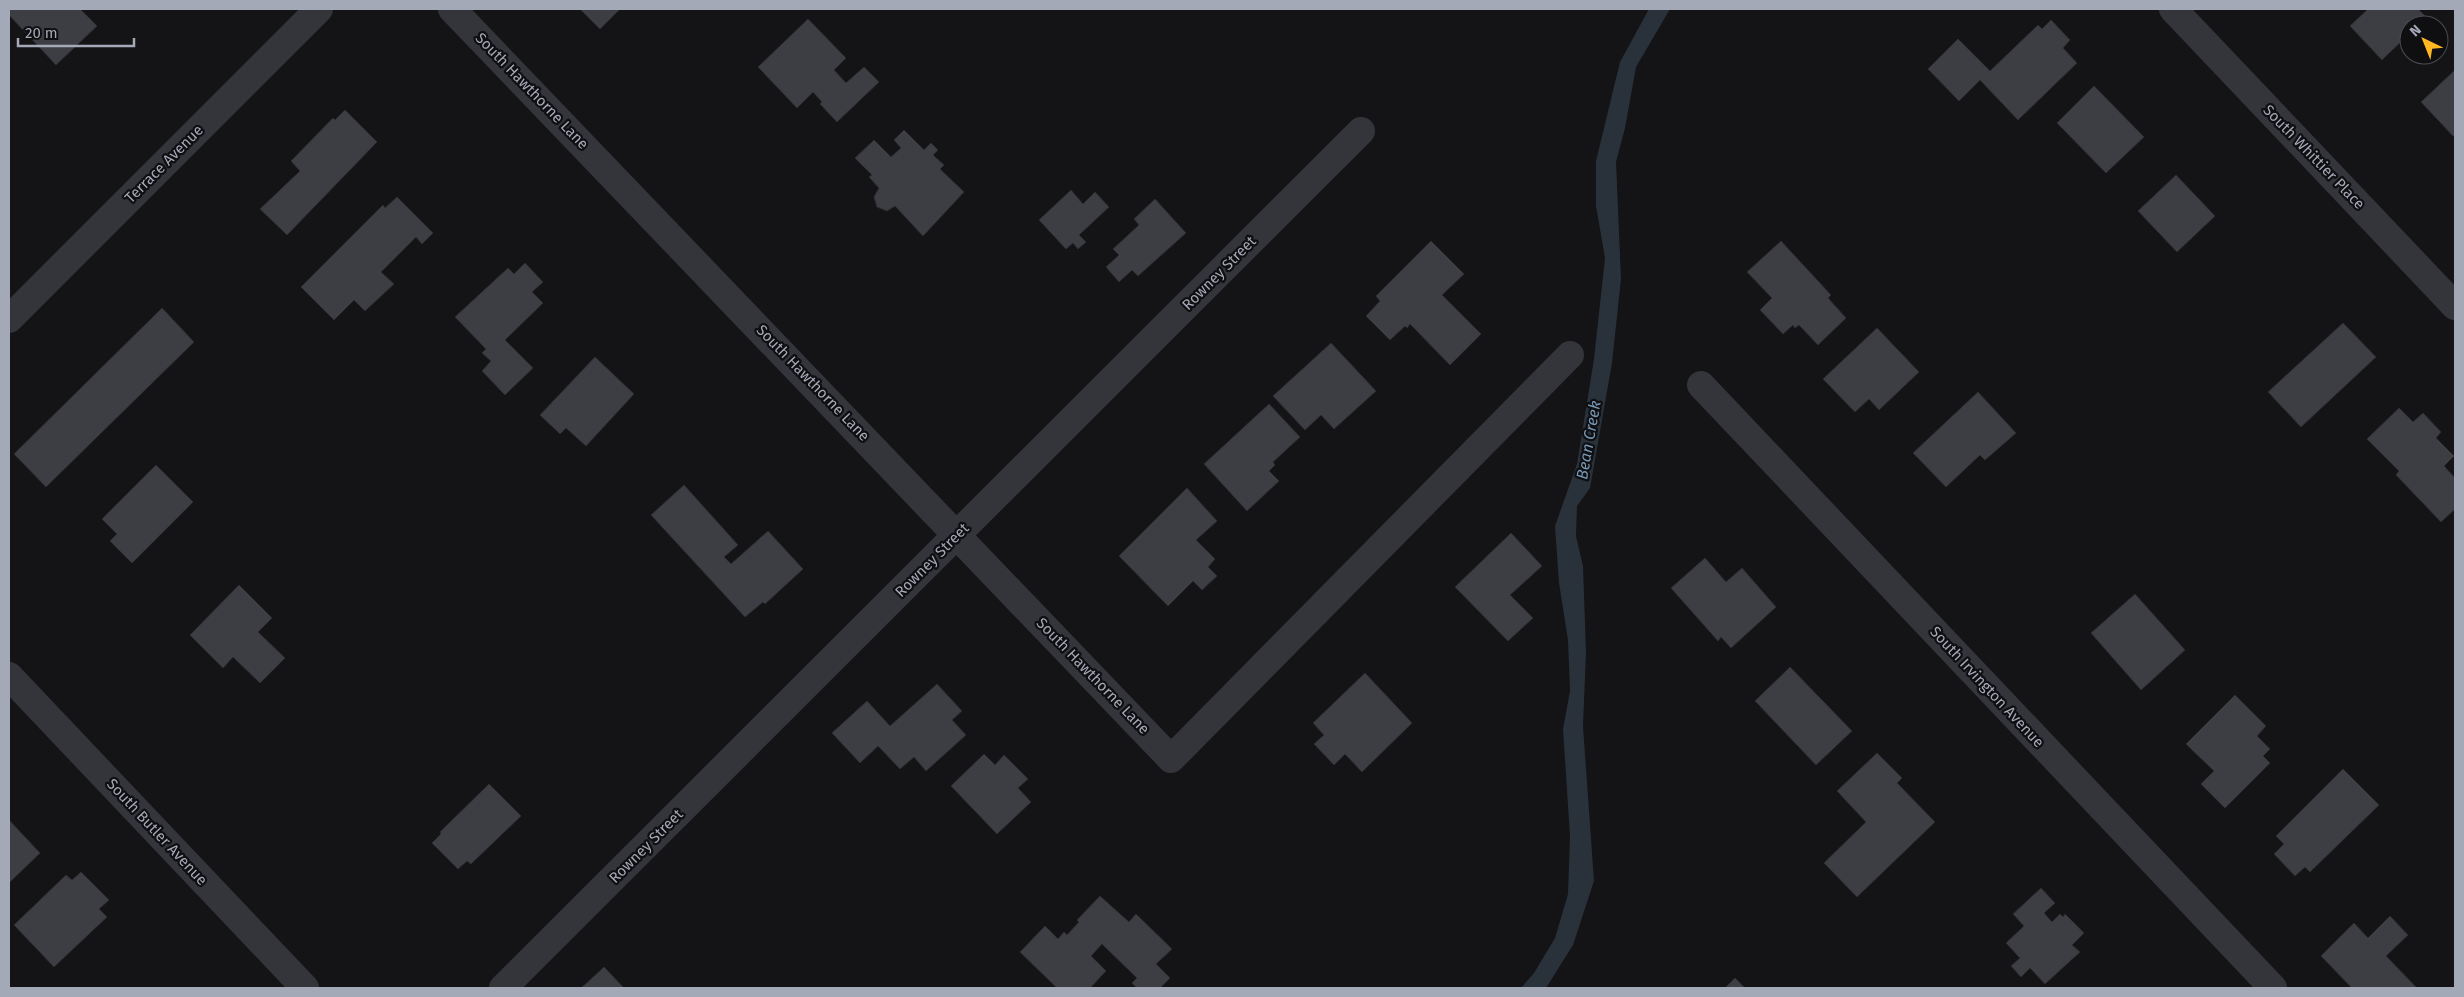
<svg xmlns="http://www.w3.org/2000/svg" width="2464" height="997" viewBox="0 0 2464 997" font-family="'Fira Sans',sans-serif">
<rect width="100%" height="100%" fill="#141316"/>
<path fill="#29323a" d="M1649,9H1670L1636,67L1625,128L1616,162L1621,279L1612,363L1590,488L1577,506L1576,536L1583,566L1586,652L1583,726L1594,881L1573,945L1546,988H1521L1534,973L1555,938L1568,894L1570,836L1563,729L1570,691L1568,640L1559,583L1555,526L1577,464L1594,359L1605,258L1596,206V161L1620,62Z"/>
<path fill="#3d3e43" stroke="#2d2d32" d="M9,9H80L97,26L56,65L9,15Z
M580,9H620L600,29Z
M2368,9H2418L2426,17L2418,25H2409V34L2382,60L2350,26Z
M808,19L846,58L834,70L846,83L864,67L879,82L837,122L820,104L822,102L813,92L797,108L758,67Z
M2051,20L2070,40L2063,48L2077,63L2018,120L1980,80L1959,101L1928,69L1958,39L1990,71L2038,25L2042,29Z
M2455,70V135L2453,136L2421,102Z
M2094,86L2144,137L2106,173L2057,123Z
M345,110L377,142L287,235L260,209L300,171L291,161L333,118L335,120Z
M904,130L924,150L931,143L938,150L933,155L944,165L940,169L964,192L923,236L895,206L887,211L877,207L874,197L879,188L869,177L872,175L855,158L874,140L891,157L901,148L894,140Z
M2176,175L2215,216L2177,252L2138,211Z
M1071,190L1083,204L1095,192L1109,207L1079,235L1086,242L1078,249L1073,243L1066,249L1039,220Z
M397,197L433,233L422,244L416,237L381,272L394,284L365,311L354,300L334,320L301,287L383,205L385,208Z
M1155,199L1186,233L1138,276L1132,270L1119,282L1106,267L1119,255L1113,249L1139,225L1134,219Z
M1431,241L1464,274L1442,295L1481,334L1450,365L1410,324L1407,328L1405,326L1390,340L1366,316L1380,301L1376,296Z
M1781,241L1831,295L1828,298L1846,318L1818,345L1799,325L1795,328L1793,325L1783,334L1760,310L1772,298L1747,272Z
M525,263L543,282L532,292L543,303L505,340L533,368L505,395L482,371L491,361L482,353L486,349L455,317L508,268L514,274Z
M162,308L194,342L46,487L14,454Z
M2343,323L2376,357L2301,427L2268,392Z
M1877,328L1919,372L1879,410L1869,399L1855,412L1823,379Z
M1331,343L1376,391L1334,429L1321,415L1305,430L1273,396Z
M595,357L634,394L586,446L566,428L560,434L540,415Z
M1978,392L2016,433L1985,460L1980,455L1946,487L1913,453Z
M1269,404L1300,437L1273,462L1275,465L1269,471L1279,481L1247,511L1204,464Z
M2399,408L2413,422L2423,413L2441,432L2436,438L2454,456L2444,466L2455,478V509L2441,522L2396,475L2399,471L2367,439Z
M156,465L193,502L132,563L110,541L117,534L102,519Z
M684,485L738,545L724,557L731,564L768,531L803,569L765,604L763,602L745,617L651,515Z
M1187,488L1217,521L1196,540L1215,559L1208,567L1217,576L1202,590L1193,581L1168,606L1119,556Z
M1511,533L1542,566L1510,595L1533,618L1508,641L1455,587Z
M1705,558L1726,582L1742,568L1776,607L1731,648L1721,637L1718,641L1671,588Z
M239,585L272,618L258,632L285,658L260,683L233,657L223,668L190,635Z
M2135,594L2185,650L2141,690L2091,633Z
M1790,667L1852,731L1816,765L1755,701Z
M1365,673L1412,723L1362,772L1345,754L1334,765L1314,744L1324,735L1313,723Z
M937,684L962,711L952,720L966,735L926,771L914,757L900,769L878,746L860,763L832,733L867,701L890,726Z
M2235,695L2266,726L2257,736L2270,749L2263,756L2270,763L2225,808L2201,784L2214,771L2186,744Z
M1877,753L1902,778L1897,783L1935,822L1857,897L1824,863L1866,822L1837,791Z
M984,754L995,765L1004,755L1028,779L1018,788L1031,802L997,834L951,786Z
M2343,769L2379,805L2310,872L2305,867L2295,876L2274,854L2284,844L2276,836Z
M489,784L521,816L471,864L467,861L458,869L432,843L441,834L440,832Z
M9,820L40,853L9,883Z
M81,872L109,900L99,909L107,917L54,967L14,925L66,875L72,880Z
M2041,888L2055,903L2044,913L2052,922L2060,914L2063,917L2065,914L2084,933L2072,945L2080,952L2045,984L2030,968L2021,977L2011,966L2020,958L2006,943L2024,926L2013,914Z
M1100,896L1129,922L1136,914L1172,949L1156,964L1170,978L1160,988H1137L1132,983L1137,978L1102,944L1091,956L1106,971L1090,988H1057L1020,952L1045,926L1058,939L1064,932L1067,935L1079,922L1077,920Z
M2390,916L2408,935L2386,956L2417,988H2352L2321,956L2354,923L2368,938Z
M604,967L624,988H581L589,981Z
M1735,978L1745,988H1725Z"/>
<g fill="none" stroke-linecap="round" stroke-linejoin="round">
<path stroke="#34353b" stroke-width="28" d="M452,9L1171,759L1570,355
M2173,9L2455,306
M9,319L319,9
M1701,385L2273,988
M9,676L305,988
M503,988L1361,131"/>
</g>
<g text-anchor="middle" stroke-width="4.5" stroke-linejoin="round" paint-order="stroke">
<g font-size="15" fill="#a4a9b7" stroke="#0f0e11">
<text transform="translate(532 91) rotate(46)" y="5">South Hawthorne Lane</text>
<text transform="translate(2314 157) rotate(46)" y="5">South Whittier Place</text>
<text transform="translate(164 164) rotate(-45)" y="5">Terrace Avenue</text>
<text transform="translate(1219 273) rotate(-45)" y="5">Rowney Street</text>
<text transform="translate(813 383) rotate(46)" y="5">South Hawthorne Lane</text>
<text transform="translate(932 560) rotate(-45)" y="5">Rowney Street</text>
<text transform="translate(1093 676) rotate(46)" y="5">South Hawthorne Lane</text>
<text transform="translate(1987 687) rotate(47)" y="5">South Irvington Avenue</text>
<text transform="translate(157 832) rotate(47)" y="5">South Butler Avenue</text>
<text transform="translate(646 846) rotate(-45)" y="5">Rowney Street</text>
</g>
<g font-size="16" font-style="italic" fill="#7798b6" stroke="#0f0e11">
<text transform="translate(1588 440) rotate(-80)" y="6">Bean Creek</text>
</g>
</g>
<rect width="2464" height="997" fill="none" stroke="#a4a9b7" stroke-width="20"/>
<g transform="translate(2424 40) rotate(317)"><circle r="24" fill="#0f0e11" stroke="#4b4c53"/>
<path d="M0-4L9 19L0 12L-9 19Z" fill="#ffb822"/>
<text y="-8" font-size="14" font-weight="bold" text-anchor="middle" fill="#a4a9b7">N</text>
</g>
<path d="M18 38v8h116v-8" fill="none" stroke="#a4a9b7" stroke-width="2.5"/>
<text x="25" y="38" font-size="15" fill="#a4a9b7" stroke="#0f0e11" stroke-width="4" paint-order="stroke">20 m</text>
</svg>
